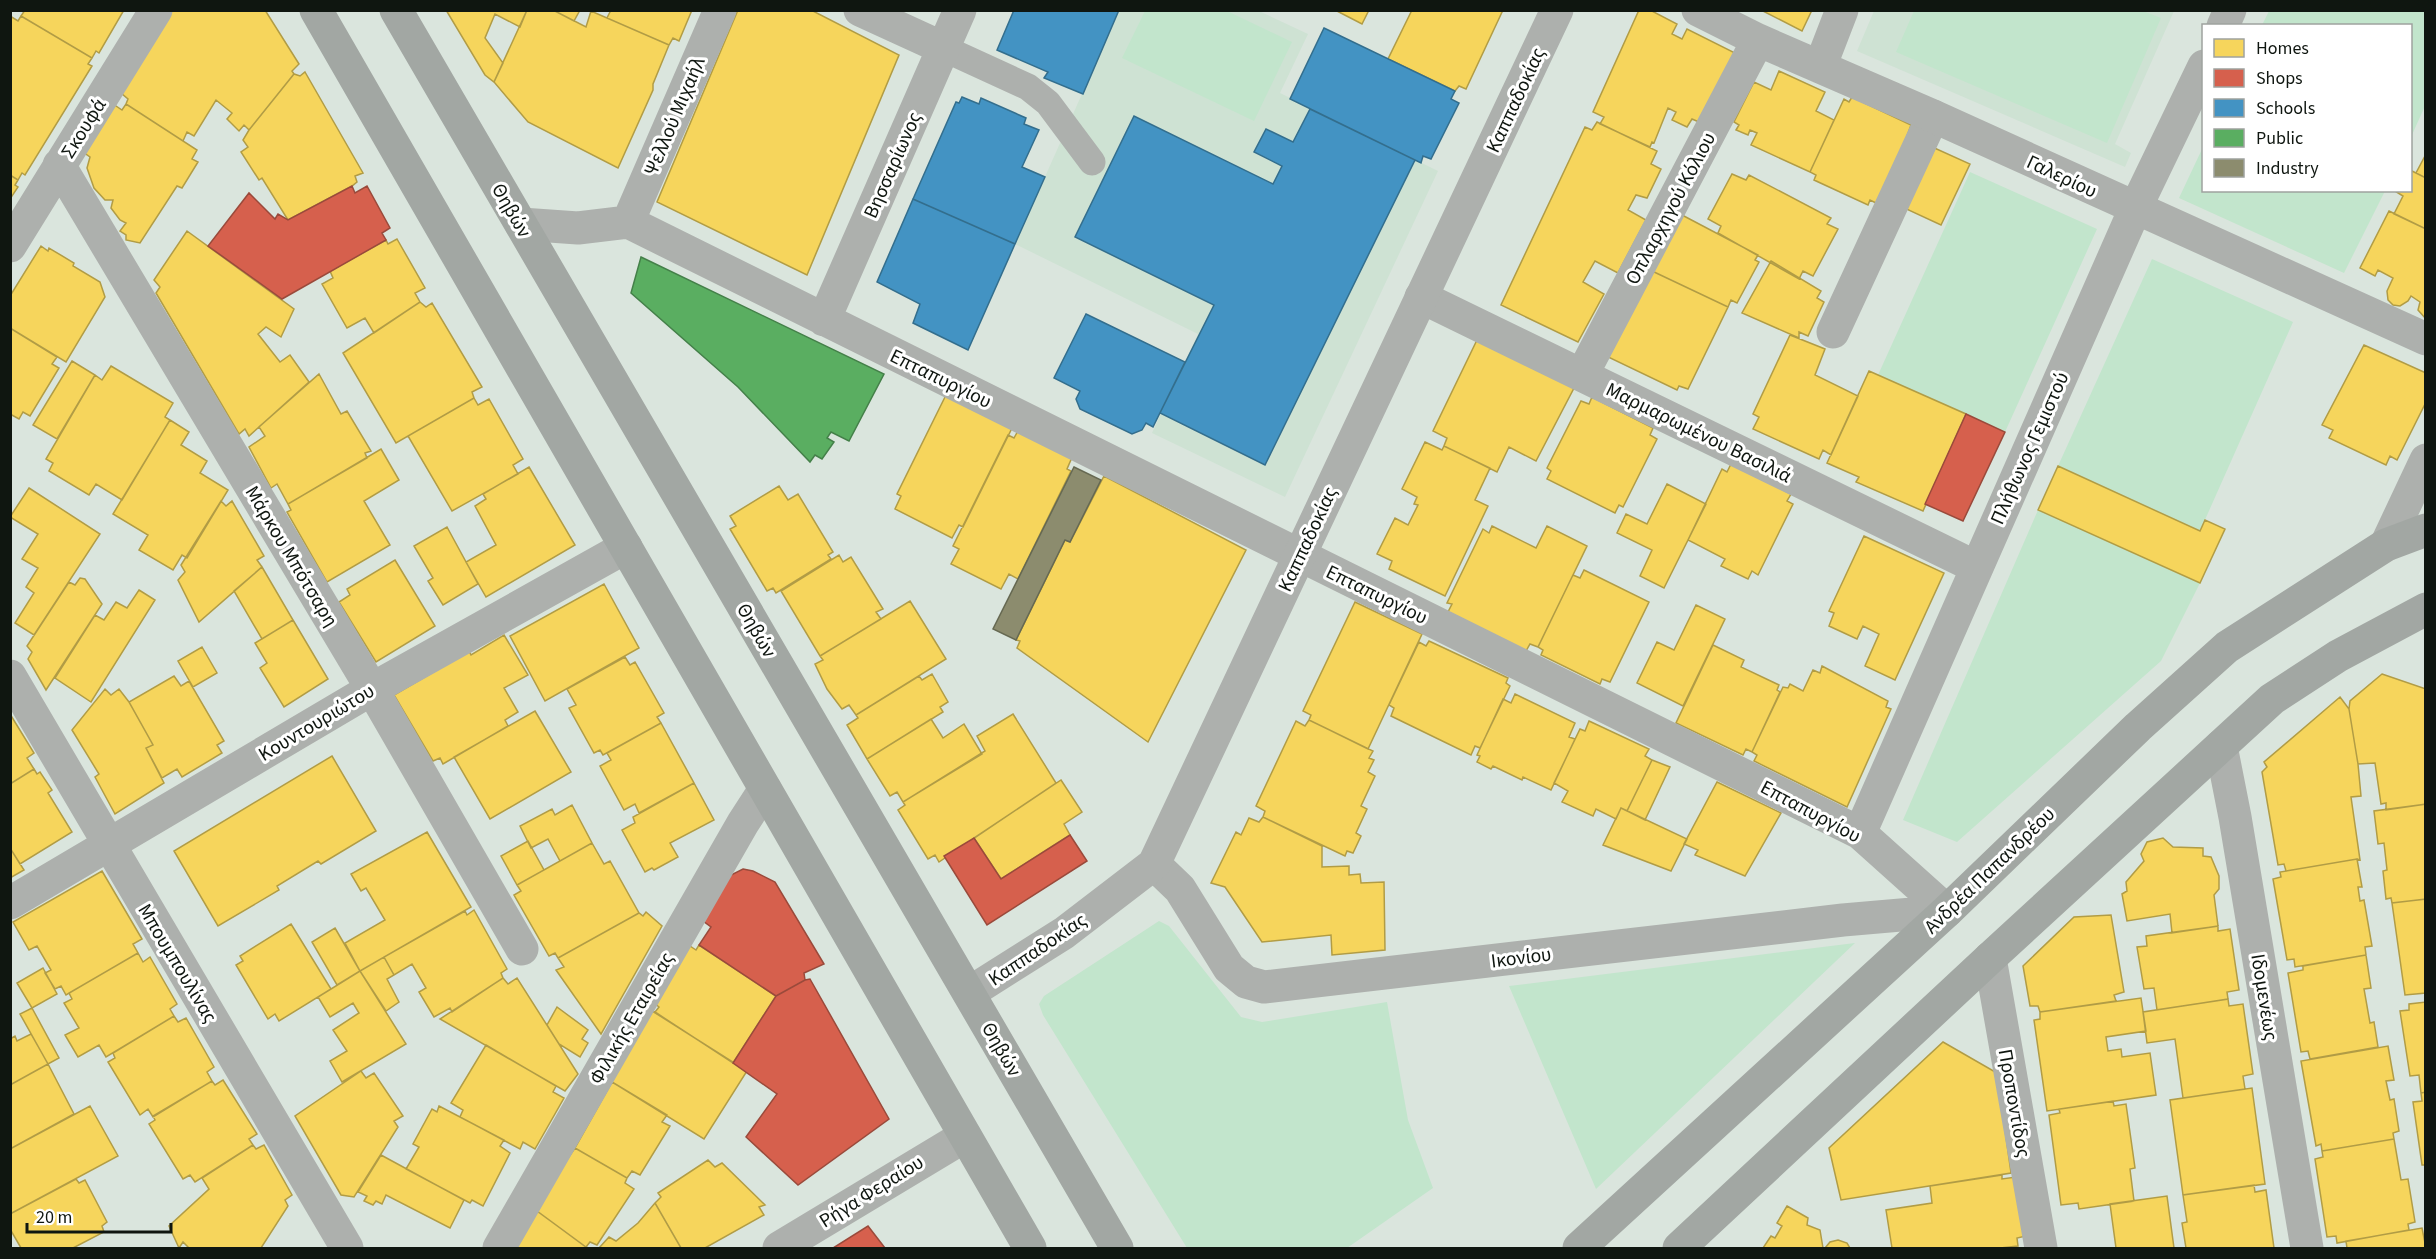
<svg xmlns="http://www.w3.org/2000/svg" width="2436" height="1259" viewBox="0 0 2436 1259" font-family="'Source Sans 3',sans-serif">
<rect width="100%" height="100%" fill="#dae5dd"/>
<path fill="#cee2d3" d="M1119,11H1259L1308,34L1280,93L1438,171L1285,497L1152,433L1198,334L1015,244Z
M1874,11H2174L2115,144L2131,153L2125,167L1857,51Z"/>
<path fill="#c2e5cc" d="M1145,11H1227L1292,42L1254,121L1122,58Z
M2143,11L2161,18L2107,143L1896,52L1914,11Z
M2269,11H2425V106L2411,137L2410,26L2262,25Z
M2203,147L2204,190L2385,191L2344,273L2179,198Z
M1970,172L2097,229L2005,432L1878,375Z
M2152,259L2293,322L2200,531L2058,466Z
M2038,510L2200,583L2161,661L1957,842L1903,820Z
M1159,921L1169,926L1241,1017L1262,1022L1387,1002L1408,1120L1433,1188L1347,1248H1187L1043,1015L1039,1004L1044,996Z
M1855,943L1596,1189L1509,986Z"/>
<path fill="#f6d55c" stroke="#b19c45" stroke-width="1.5" d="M25,10H124L99,53L96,51L92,58L21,16Z
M171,10H265L299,64L292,71L294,74L249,130L244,125L239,131L227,119L232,113L216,100L194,136L187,132L183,141L126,104L128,99L121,93Z
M446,10H527L520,27L495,14L485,38L503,63L494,82L485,75Z
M527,10H553L586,27L591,11L669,45L653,84V90L618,168L528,122L494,82Z
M553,10H580L574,21Z
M611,10H692L679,41L673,38L669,45L607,18Z
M738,10H811L899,55L807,275L657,202Z
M1335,10H1369L1362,24Z
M1412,10H1503L1466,89L1459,86L1455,91L1388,59Z
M1639,10H1650L1677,24L1672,34L1682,39L1687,29L1735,53L1699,122L1692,119L1687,127L1672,120L1676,112L1668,108L1654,143L1652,142L1650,147L1600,124L1604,117L1593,112Z
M1761,10H1812L1802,31Z
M10,16L18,21L21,16L92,58L88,64L92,66L25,175L22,173L18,180L10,175Z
M1779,71L1825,92L1816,111L1834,120L1810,172L1751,145L1757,133L1750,130L1748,135L1736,130L1739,125L1734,122L1754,82L1771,90Z
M305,72L363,173L355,176L357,182L352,186L288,220L262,178L259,180L241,152L248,147L243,140L249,130L294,74L300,76Z
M1852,97L1911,125L1882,206L1870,200L1868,205L1814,180L1816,175L1810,172L1844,99L1849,102Z
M113,104L122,110L126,104L197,150L192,159L198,162L182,188L177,186L140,243L126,240V235L120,231L126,223L120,220L111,208L113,200H105L94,188L87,168L90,157L83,152Z
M1597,122L1657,151L1651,164L1661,169L1647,198L1636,195L1628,210L1646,220L1618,273L1595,261L1583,282L1604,294L1578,342L1501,305L1585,127L1592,130Z
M1930,146L1970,164L1941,225L1902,207Z
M2426,154V178L2416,173Z
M2410,170L2426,178V229L2394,214L2403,196L2395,191L2410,190Z
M1732,174L1746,180L1749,175L1831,218L1827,224L1838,229L1813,276L1803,271L1799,279L1718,233L1721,226L1708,219Z
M10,175L18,180L15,185L18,187L10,199Z
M2389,211L2426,229V319L2418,310L2420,302L2411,296L2408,301L2400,306L2393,305L2388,300L2387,291L2393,278L2378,270L2375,276L2360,268Z
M1682,215L1758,255L1755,260L1759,262L1737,303L1731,300L1728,307L1652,271Z
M187,231L294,309L281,337L266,327L258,334L280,362L290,355L309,382L249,436L245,429L239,434L156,293L160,287L154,280Z
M397,239L425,288L415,293L420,302L374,333L365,318L347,328L322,284L333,278L330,271L386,240L388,244Z
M41,246L48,251L49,248L74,263L73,266L100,282L105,297L66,362L10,328V296Z
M1771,261L1821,291L1817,298L1824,302L1808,336L1799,332V338L1742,313Z
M1652,271L1728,307L1688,389L1679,386L1677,390L1606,356Z
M420,302L426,307L432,303L482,387L472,392L474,398L396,443L343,353Z
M10,328L57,357L52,364L59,368L30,416L23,412L19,419L10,414Z
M1790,335L1825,349L1815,375L1858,396L1831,455L1823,450L1819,459L1753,429L1759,417L1753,414Z
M1477,340L1574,388L1536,461L1509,447L1497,472L1444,446L1447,438L1433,431Z
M2364,345L2426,373V402L2397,460L2390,456L2386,465L2329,438L2333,430L2322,425Z
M72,361L95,375L57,439L33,425Z
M111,366L173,403L165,417L170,420L122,500L96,484L89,495L49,471L53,463L46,459L95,375L102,380Z
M1869,371L1966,414L1923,511L1856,482L1859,477L1827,463Z
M319,374L341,414L347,411L371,451L365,453L367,458L288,504L277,484L271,488L249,447L265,436L259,427Z
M947,393L1013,426L963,527L959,525L952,538L895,509L901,496L897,494Z
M1592,397L1653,428L1650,435L1657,439L1623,507L1619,505L1615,513L1547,479L1551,471L1547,468L1581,401L1589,404Z
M474,398L478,405L489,399L523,459L513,465L518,474L452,511L408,436Z
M170,420L189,432L181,445L207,461L200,473L228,490L187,558L182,555L173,570L139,550L148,535L113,514Z
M1019,429L1073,455L1067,469L1071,471L1018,579L1009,574L1001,589L951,564L959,549L953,546L1008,435L1014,438Z
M1425,442L1442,450L1444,446L1490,468L1475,500L1488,506L1445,596L1389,569L1392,561L1377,554L1395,518L1408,525L1418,505L1414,504L1417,497L1402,489Z
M381,449L399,480L364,501L390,545L327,582L287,512L291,510L288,504Z
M1731,464L1791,494L1787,501L1793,504L1758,575L1752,571L1748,579L1721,566L1725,559L1688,540L1722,469L1727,472Z
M2058,466L2200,531L2205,520L2225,529L2200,583L2038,510Z
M529,467L575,545L486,597L466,562L496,545L475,506L486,499L483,494Z
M1104,476L1246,550L1148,742L1017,648L1020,641L1016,640L1065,540L1070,542Z
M1667,484L1706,504L1664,588L1640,576L1652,550L1617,533L1626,514L1647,524Z
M779,486L788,500L798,494L833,552L828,555L831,559L776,593L773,588L767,591L730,529L736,526L730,516Z
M29,488L100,534L34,635L15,623L34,593L26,587L38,568L22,559L38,534L10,517Z
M221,501L226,506L232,501L264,556L257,560L262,567L199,622L178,580L185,572L181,565Z
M1492,526L1536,548L1547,526L1587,546L1538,647L1530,644L1526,651L1448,612L1452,604L1447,603L1483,529L1489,533Z
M447,527L478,584L443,605L428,581L433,578L414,546Z
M1864,536L1944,573L1895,680L1865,666L1879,634L1863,626L1857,639L1829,626L1834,613L1829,611Z
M839,555L843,562L851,557L883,609L876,612L881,619L820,656L781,591Z
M395,560L435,626L376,662L339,602L350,595L347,589Z
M262,567L293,620L262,639L234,591Z
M1584,570L1649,602L1610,682L1602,679L1600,684L1541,655L1543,650L1538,647L1573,575L1580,578Z
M80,578L85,579L102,604L46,690L28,659L32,652L27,646L69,582L75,585Z
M604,584L639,648L545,701L510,636Z
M139,590L155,600L91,702L55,678L95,615L104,620L116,602L127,608Z
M910,601L946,659L856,715L849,705L842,709L827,689L815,664L823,660L820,656Z
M1355,602L1422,634L1368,749L1309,720L1311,715L1303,711Z
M1696,605L1725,619L1683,706L1637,683L1657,642L1674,650Z
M293,620L328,679L284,707L260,668L267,663L255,643Z
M504,635L528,675L504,688L518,712L505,720L508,726L443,764L440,758L433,761L394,695L469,651L471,655Z
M1429,641L1508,678L1506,683L1510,686L1480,748L1475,746L1471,755L1391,716L1394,708L1389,705L1419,642L1426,646Z
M1713,645L1744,660L1741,667L1779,685L1777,690L1780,692L1752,752L1746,749L1743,755L1676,723Z
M202,647L217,673L193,687L178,661Z
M625,657L630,665L635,662L664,713L657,717L661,723L603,755L600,750L594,753L569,708L576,705L567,689Z
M1822,666L1888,701L1886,707L1891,709L1847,807L1754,761L1757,755L1752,752L1783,687L1788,688L1790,684L1803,691L1813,670L1820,673Z
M932,674L948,702L940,707L943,712L867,759L847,725L858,718L856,715L919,676L922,680Z
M2382,674L2426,689V804L2386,810V803L2381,804L2375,763L2358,764L2349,709L2350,701Z
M174,676L181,686L189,681L224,741L217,745L222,753L182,777L177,769L162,778L146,748L153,745L129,702Z
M105,689L111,695L119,689L129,702L153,745L146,748L164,783L115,814L95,777L99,774L72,730Z
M1515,694L1575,723L1569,737L1575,739L1551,790L1523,777L1522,780L1493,766L1491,769L1477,762L1480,756L1477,755L1503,699L1511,703Z
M2340,697L2349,709L2358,764L2361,796L2351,797L2360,860L2357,859L2286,871L2284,864L2278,865L2262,772L2267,767L2264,762Z
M535,711L571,772L490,819L454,757Z
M10,714L34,753L27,758L34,769L10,784Z
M1013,714L1056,783L939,862L935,855L928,859L898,810L905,805L903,802L985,751L977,736Z
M931,719L943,738L964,724L982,754L903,802L897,792L890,796L867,759Z
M1309,720L1373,751L1369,758L1374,760L1368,772L1375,776L1361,806L1367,809L1356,833L1361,836L1353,853L1347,851L1345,856L1263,817L1265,811L1256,806L1296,721L1305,726Z
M1589,721L1649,749L1645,756L1652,760L1627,811L1621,808L1616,819L1596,809L1593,816L1562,802L1568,791L1554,783L1580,729L1585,731Z
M661,723L694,783L639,813L635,804L624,810L600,766L611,760L607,753Z
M332,756L376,831L321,864L318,861L277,886L279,890L218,926L174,851Z
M1652,760L1670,767L1645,820L1627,811Z
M34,769L37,774L40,772L52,790L48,793L72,832L20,864L10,848V784Z
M1061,780L1082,812L1064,824L1070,835L1001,879L974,838Z
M1717,782L1781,813L1745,876L1695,855L1698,850L1684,844Z
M694,783L714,820L670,843L678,857L654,870L652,868L645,872L622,830L635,823L633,817Z
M2426,804V899L2392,903L2391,898L2386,899L2383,871L2387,870L2384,843L2378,844L2374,811Z
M572,805L592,843L560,861L548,839L531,848L520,826L552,809L555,815Z
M1621,808L1687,839L1671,871L1603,845Z
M1263,817L1322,846V867L1349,866V875L1360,874L1361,883L1384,882L1385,950L1332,955L1331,935L1262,942L1225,887L1211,883L1236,832L1241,835L1249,818L1259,822Z
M427,832L471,907L360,971L345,943L385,920L366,888L361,891L351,874Z
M2163,838L2173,847L2203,848V856L2211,857L2219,876V889L2214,895L2218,926L2172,933L2170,914L2127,921L2122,894L2127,891L2126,882L2144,861L2141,854L2147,842Z
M528,841L544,870L517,885L501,856Z
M592,843L604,864L610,861L639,913L558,958L555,953L549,956L514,895L521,891L517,885Z
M10,848L24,870L10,878Z
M2357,859L2362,887H2358L2360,901L2364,900L2372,946L2365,947L2366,955L2295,967L2294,959L2287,960L2273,879L2281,877L2280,872Z
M102,871L142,939L133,944L138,953L66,995L61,986L55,989L45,973L51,970L37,946L29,950L13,922Z
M2426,899V993L2405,995L2392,903Z
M474,910L507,969L501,973L503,978L452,1012L450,1008L434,1017L419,992L426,988L412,964L394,975L384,957L465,911L467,915Z
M646,912L662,926L601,1034L556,970L564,967L558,958L639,913L643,916Z
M2111,915L2124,992L2114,995L2116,1001L2040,1012L2038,1006H2030L2023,966L2074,917Z
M291,924L331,989L279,1021L275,1014L268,1019L236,965L243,961L240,956Z
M2218,926V931L2230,929L2239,990L2227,992L2228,999L2157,1010L2154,988L2144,989L2137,947L2147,946L2146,936Z
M335,928L360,971L337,985L312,942Z
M684,942L696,950L699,945L776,996L733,1063L655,1012L659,1007L652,1001Z
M138,953L143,962L150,957L177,1004L170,1009L174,1016L106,1057L99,1045L78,1057L65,1035L79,1028L64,1003L72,999L69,993Z
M2366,955L2371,988L2364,989L2370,1023L2374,1022L2378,1047L2310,1059L2308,1051L2301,1052L2288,973L2303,970V966Z
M384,957L394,975L387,979L399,1002L386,1011L360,971Z
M43,968L57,994L32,1008L17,983Z
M360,971L406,1044L342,1082L330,1061L347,1051L333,1030L359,1013L353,1003L330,1017L318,997Z
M503,978L508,984L517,978L578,1074L565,1091L440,1019Z
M2141,998L2146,1031L2106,1037L2108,1051L2121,1049L2122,1057L2150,1053L2156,1095L2047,1111L2034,1020L2040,1019V1012Z
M2228,999L2229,1006L2243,1004L2253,1074L2243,1076L2245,1089L2183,1098L2175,1039L2147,1043L2143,1012Z
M2426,1002V1092L2421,1093L2419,1075L2410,1076L2400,1011L2409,1010V1004Z
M557,1007L588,1030L582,1039L588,1043L580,1057L559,1044L547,1025Z
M32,1008L59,1058L48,1064L20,1014Z
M649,1009L747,1071L704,1139L612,1082Z
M174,1016L178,1022L186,1018L214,1067L207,1072L212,1081L153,1117L148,1109L140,1115L108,1062L115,1058L113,1053Z
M31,1034L48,1064L10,1085V1039L15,1036L17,1041Z
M1943,1042L1997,1073L2011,1173L1841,1200L1829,1148Z
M486,1045L556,1086L553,1092L564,1098L535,1149L523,1142L520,1149L460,1117L463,1110L451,1103Z
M2388,1046L2394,1080L2386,1081L2390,1100L2394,1099L2399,1131L2393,1133L2394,1139L2322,1151L2321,1144L2316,1146L2301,1061Z
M48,1064L74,1114L10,1149V1085Z
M361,1071L366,1078L374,1073L403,1116L394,1121L398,1127L354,1197L341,1195L295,1116Z
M223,1080L257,1134L249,1139L253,1145L195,1182L190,1175L183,1179L149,1124L155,1120L153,1116L212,1081L215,1085Z
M612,1082L667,1115L662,1122L670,1126L640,1175L632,1171L627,1178L575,1148Z
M2252,1088L2265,1184L2183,1195L2170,1100Z
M2426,1092V1165H2422L2413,1102L2422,1101L2421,1093Z
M2113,1101L2114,1106L2126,1104L2135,1168L2130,1169L2134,1201L2079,1209L2078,1203L2061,1205L2049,1115L2060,1113L2059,1109Z
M90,1106L118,1156L10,1214V1149Z
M439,1106L504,1140L500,1146L510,1153L483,1206L472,1200L470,1203L406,1169L419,1147L413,1144L432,1109L437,1112Z
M2394,1139L2401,1180L2408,1179L2415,1222L2408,1224L2409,1230L2337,1243L2336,1236L2327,1237L2315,1159L2323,1157L2322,1151Z
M253,1145L256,1149L264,1145L292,1195L285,1200L288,1206L261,1248H189L183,1242L179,1248L169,1226L209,1189L202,1178Z
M575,1148L627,1178L625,1183L634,1189L597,1245L590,1242L586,1247L533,1208Z
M381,1155L464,1200L450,1228L386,1195L382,1204L376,1201L373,1205L364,1201L367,1196L358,1192Z
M708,1160L715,1167L722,1163L765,1205L759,1207L764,1215L705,1248H681L655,1203L661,1197L658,1193Z
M2002,1175V1179L2016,1177L2026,1236L2017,1238L2018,1246L2000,1248H1892L1886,1210L1932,1203L1930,1186Z
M76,1179L79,1183L85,1180L107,1222L102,1226L104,1232L73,1248H21L10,1229V1214Z
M2254,1185L2255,1192L2266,1190L2274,1248H2186L2182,1223L2187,1222L2183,1195Z
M2167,1196L2174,1248H2116L2110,1204Z
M655,1203L681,1248H599L609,1237L616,1241L638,1223Z
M1787,1206L1808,1218L1807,1225L1820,1230L1823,1248H1763L1771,1236L1775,1238L1782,1226L1777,1223Z
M537,1211L586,1247L588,1248H515Z
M2422,1228L2426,1248H2347L2346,1241Z
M1838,1240L1847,1243L1850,1248H1825L1830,1242Z"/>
<path fill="#d6604d" stroke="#9a4a3b" stroke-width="1.5" d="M352,186L355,193L367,186L390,228L382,233L386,240L282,299L208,246L249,193L275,219L278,214L288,220Z
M1966,414L2005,432L1963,521L1925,504Z
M1070,835L1087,861L987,925L944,856L974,838L1001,879Z
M743,869L753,871L775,882L824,964L804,973L805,980L776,996L699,945L711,927L699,918L721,880Z
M810,979L889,1119L798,1185L746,1137L777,1094L733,1063L776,996L805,980Z
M868,1226L885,1248H833Z"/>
<path fill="#4393c3" stroke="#336e8d" stroke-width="1.5" d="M1014,10H1119L1083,94L1044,78L1048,72L997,50Z
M1324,28L1455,91L1451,99L1459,103L1431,159L1423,156L1421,163L1290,99Z
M962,97L979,104L981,98L1026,118L1024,124L1039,130L1022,167L1045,177L1015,244L913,199L956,102L959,103Z
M1310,109L1415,160L1265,465L1160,413L1214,305L1075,237L1134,116L1273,184L1282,166L1254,152L1266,129L1293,142Z
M913,199L1015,244L968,350L913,323L920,304L877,282Z
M1086,314L1185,362L1153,427L1146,423L1142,430L1132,434L1080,409L1076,399L1080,391L1054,378Z"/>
<path fill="#5aae61" stroke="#448049" stroke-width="1.5" d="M641,257L884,374L849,441L831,432L827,438L834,442L822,459L815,455L810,462L738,387L631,293Z"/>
<path fill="#8c8c6e" stroke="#666952" stroke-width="1.5" d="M1074,467L1101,480L1070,542L1065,540L1016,640L993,629Z"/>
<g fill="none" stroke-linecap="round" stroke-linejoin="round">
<path stroke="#adb0ad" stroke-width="27" d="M943,48L1028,87L1048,103L1092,162"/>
<path stroke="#adb0ad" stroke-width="33" d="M1833,332L1933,116"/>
<path stroke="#adb0ad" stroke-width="33" d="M860,10L943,48
M1698,10L1758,40L1933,116L2426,339
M2223,26L2230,10
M1820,67L1842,10
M59,165L372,689L522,949
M628,222L1860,833L1947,911
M628,222L720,10
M521,224L578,228L628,222
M10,246L156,10
M1421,297L1976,567
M824,320L960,10
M1582,375L1758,40
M2386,545L2426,460
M10,676L347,1248
M2221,746L2235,817L2307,1248
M1860,833L2135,209L2204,66
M1154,864L1180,889L1229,968L1246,982L1264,987L1843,920L1947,911
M10,903L372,689L626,547
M1990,958L2041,1248
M499,1248L743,823L765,789
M779,1248L965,1136"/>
<path stroke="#adb0ad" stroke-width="33" d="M969,993L1064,933L1154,864L1557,10"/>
<path stroke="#a2a7a3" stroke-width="33" d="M316,10L1030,1248
M396,10L1117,1248
M1579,1248L1947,911L2138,727L2227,647L2386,545L2426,530
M1679,1248L1990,958L2272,699L2338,656L2426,609"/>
</g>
<g text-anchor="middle" stroke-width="6" stroke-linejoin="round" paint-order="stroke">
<g font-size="20" fill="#0f1610" stroke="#fff">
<text transform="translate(1515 100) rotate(-65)" y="7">Καππαδοκίας</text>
<text transform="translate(674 116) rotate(-67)" y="7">Ψελλού Μιχαήλ</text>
<text transform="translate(83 128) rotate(-58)" y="7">Σκουφά</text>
<text transform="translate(892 165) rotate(-66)" y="7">Βησσαρίωνος</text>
<text transform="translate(2062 176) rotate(25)" y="7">Γαλερίου</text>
<text transform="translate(1670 208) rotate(-62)" y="7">Οπλαρχηγού Κόλιου</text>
<text transform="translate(512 210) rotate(60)" y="7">Θηβών</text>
<text transform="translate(941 378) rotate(26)" y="7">Επταπυργίου</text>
<text transform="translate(1699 432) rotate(26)" y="7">Μαρμαρωμένου Βασιλιά</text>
<text transform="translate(2029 448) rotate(-66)" y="7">Πλήθωνος Γεμιστού</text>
<text transform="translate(1307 539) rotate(-65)" y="7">Καππαδοκίας</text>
<text transform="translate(292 556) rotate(59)" y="7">Μάρκου Μπότσαρη</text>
<text transform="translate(1377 594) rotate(26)" y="7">Επταπυργίου</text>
<text transform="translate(757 630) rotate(60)" y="7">Θηβών</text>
<text transform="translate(316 722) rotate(-31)" y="7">Κουντουριώτου</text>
<text transform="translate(1811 811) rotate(28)" y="7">Επταπυργίου</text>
<text transform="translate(1989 870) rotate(-44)" y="7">Ανδρέα Παπανδρέου</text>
<text transform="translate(1037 949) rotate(-34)" y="7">Καππαδοκίας</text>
<text transform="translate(1521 957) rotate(-7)" y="7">Ικονίου</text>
<text transform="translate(178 963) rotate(59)" y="7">Μπουμπουλίνας</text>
<text transform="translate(2265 997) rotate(81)" y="7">Ιδομενέως</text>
<text transform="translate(631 1018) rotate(-60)" y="7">Φιλικής Εταιρείας</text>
<text transform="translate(1002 1049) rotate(60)" y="7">Θηβών</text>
<text transform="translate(2015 1103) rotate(80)" y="7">Προποντίδος</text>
<text transform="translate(871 1191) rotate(-32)" y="7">Ρήγα Φεραίου</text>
</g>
</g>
<rect width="2436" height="1259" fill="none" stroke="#0f1610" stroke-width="24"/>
<rect x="2202" y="24" width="210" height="168" fill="#ffffff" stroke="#9fa29f" stroke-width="1.5"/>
<rect x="2214" y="39" width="30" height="18" fill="#f6d55c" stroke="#9fa29f" stroke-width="1.5"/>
<text x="2256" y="54" font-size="18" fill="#0f1610">Homes</text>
<rect x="2214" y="69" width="30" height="18" fill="#d6604d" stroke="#9fa29f" stroke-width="1.5"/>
<text x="2256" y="84" font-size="18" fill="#0f1610">Shops</text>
<rect x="2214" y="99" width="30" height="18" fill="#4393c3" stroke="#9fa29f" stroke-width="1.5"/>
<text x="2256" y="114" font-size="18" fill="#0f1610">Schools</text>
<rect x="2214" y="129" width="30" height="18" fill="#5aae61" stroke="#9fa29f" stroke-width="1.5"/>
<text x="2256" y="144" font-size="18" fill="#0f1610">Public</text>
<rect x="2214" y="159" width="30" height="18" fill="#8c8c6e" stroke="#9fa29f" stroke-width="1.5"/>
<text x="2256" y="174" font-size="18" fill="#0f1610">Industry</text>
<path d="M27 1223v9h144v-9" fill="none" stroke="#0f1610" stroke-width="3"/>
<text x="36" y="1223" font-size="18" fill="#0f1610" stroke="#ffffff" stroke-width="4.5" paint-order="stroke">20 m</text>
</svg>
